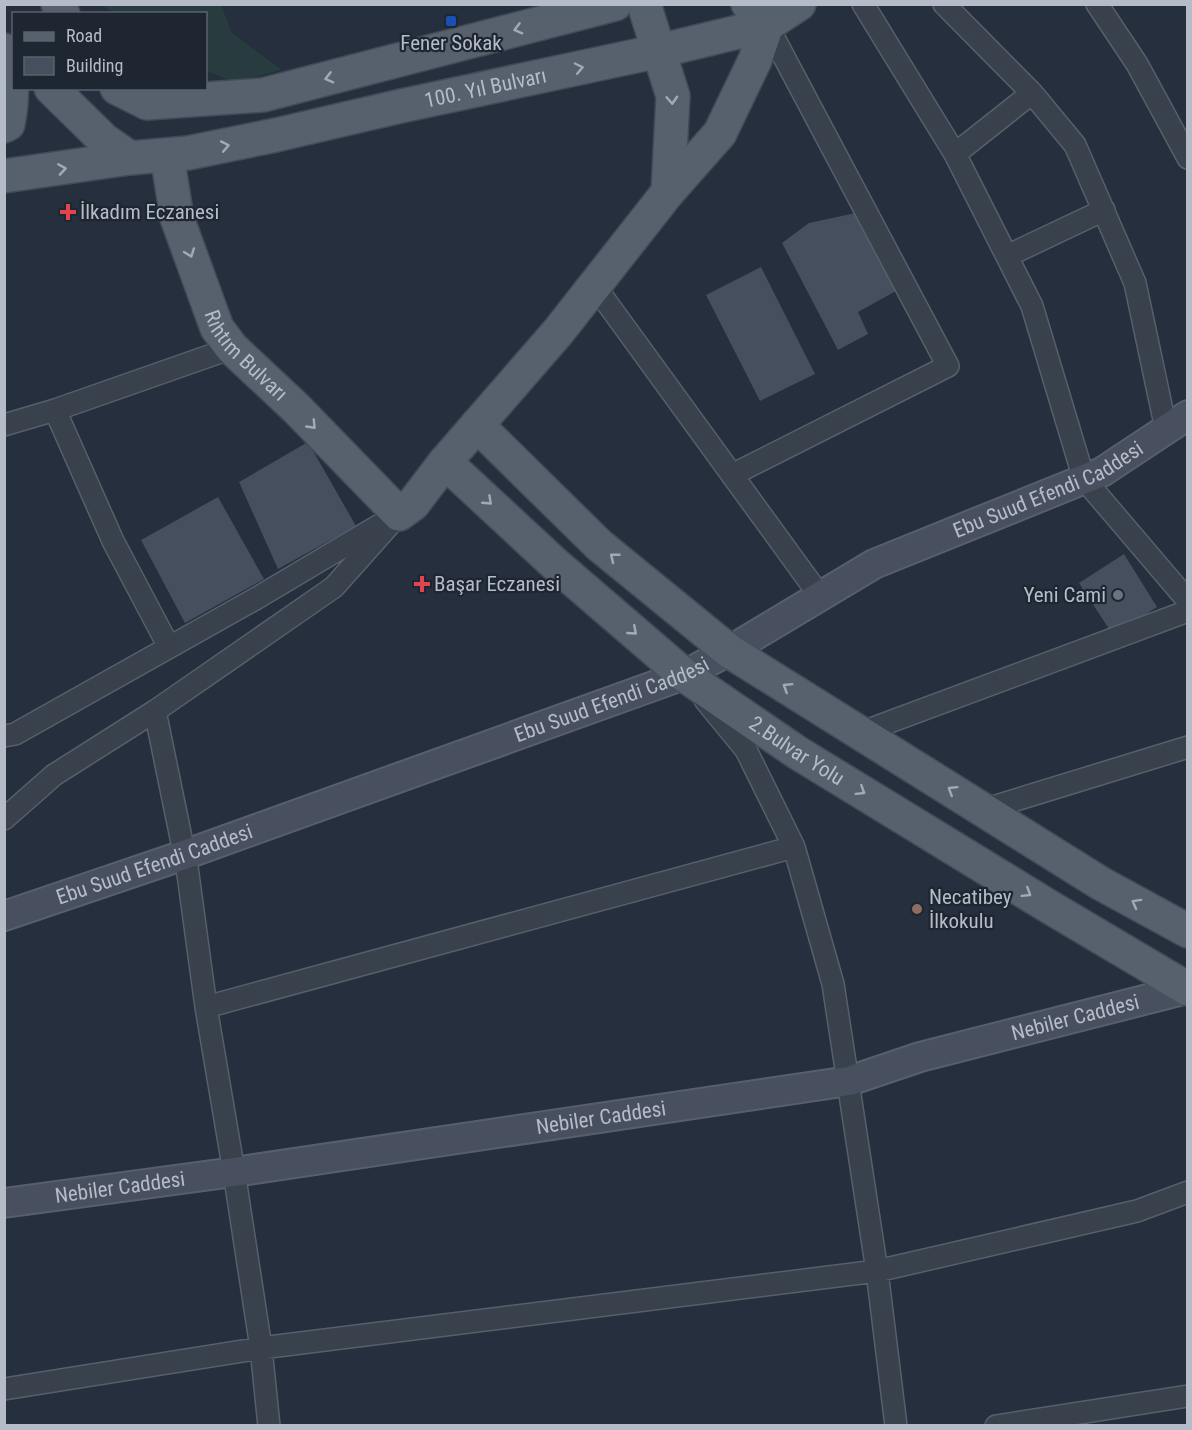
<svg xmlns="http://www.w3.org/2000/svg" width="1192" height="1430" viewBox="0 0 1192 1430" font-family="'Roboto Condensed',sans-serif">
<rect width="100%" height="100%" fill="#252f3d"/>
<path fill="#283c3f" d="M102,5H221L232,33L282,70L234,82L206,71V14L114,13Z"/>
<path fill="#454f5e" d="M865,211L905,286L858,312L868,334L838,350L782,243L809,223Z
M761,267L815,374L760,401L706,295Z
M308,442L356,526L278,569L239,482Z
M218,497L264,579L185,623L141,540Z
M1124,554L1157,607L1113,635L1079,583Z"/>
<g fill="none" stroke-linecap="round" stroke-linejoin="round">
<defs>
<path id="street" d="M863,4L955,154L1032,306L1084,479L1188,601
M944,4L1032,93L1075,145L1135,283L1166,429
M1097,4L1137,64L1188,158
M955,154L1032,93
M1007,256L1104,210
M594,285L820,596
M55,410L113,541L169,647
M4,425L55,410L232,348
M732,475L948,366L767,25
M705,700L746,750L794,847L833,984L877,1271L896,1426
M155,711L187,867L206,1007L234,1172L261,1348L269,1426
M860,733L1188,611
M4,736L15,734L257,598L383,523
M983,810L1188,747
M4,819L54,775L155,711L334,587L399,514
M206,1007L794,847
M4,1389L261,1348L877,1271L1137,1211L1188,1192
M996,1426L1188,1396"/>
<g id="secondary">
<path id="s1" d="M4,916L184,855L684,675L729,651L874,564L1102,472L1188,415"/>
<path id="s2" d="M4,1203L234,1172L849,1081L920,1057L1187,989"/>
</g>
<g id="primary">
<path d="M58,4L63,14"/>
<path d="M644,4L673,96L668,192"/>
<path d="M4,50C12,81 14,92 8,124L4,126"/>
<path d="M51,88L104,140L130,158"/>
<path d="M117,88L147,103L263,95L615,4"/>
<path id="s3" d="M167,155L177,218L217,328L232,348L297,409L399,514L413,504L445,462L558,332L668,192L720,133L755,60L767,25L748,4"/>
<path id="s4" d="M4,176L130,158L188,153L276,135L401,106L659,51L767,25L799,4"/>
<path d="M477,425L599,545L729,651L1100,883L1188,931"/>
<path id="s5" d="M445,462L555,564L684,675L798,753L1048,906L1188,989"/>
</g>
</defs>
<use href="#street" stroke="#575f6b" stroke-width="24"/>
<use href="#secondary" stroke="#575f6b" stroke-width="32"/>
<use href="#primary" stroke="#424a56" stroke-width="36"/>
<use href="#street" stroke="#39414d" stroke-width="21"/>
<use href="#secondary" stroke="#485060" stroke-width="28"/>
<use href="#primary" stroke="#57606d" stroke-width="33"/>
</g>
<defs><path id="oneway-chevron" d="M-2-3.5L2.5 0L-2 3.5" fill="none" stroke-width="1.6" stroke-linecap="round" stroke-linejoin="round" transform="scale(1.5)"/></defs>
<g stroke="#a2aab6">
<use href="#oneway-chevron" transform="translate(518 29) rotate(166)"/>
<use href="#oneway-chevron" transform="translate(579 68) rotate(-12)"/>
<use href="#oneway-chevron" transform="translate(329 78) rotate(166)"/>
<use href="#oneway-chevron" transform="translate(672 100) rotate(87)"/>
<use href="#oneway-chevron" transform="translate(225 146) rotate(-11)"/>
<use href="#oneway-chevron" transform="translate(62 169) rotate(-9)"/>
<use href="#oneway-chevron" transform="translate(190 253) rotate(70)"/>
<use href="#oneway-chevron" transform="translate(312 425) rotate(46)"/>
<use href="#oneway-chevron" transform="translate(488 501) rotate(43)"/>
<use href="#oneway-chevron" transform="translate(614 557) rotate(-141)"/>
<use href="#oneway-chevron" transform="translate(633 631) rotate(41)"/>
<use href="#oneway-chevron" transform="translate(787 687) rotate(-148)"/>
<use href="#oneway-chevron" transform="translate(952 790) rotate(-148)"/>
<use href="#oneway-chevron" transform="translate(861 791) rotate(32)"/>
<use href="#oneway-chevron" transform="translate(1027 893) rotate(32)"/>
<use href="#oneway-chevron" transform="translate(1136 903) rotate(-151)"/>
</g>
<rect fill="#1a4fb4" stroke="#1e2632" stroke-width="2" x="445" y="15" width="12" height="12" rx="3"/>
<g fill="#e0444e" stroke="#1e2632" stroke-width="2">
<path d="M65 203h6v6h6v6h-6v6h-6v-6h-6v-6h6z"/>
<path d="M419 575h6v6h6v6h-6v6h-6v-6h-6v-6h6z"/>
</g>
<circle fill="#6b7280" stroke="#1e2632" stroke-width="2" cx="1118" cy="595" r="6"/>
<circle fill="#8d6e63" stroke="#1e2632" stroke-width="2" cx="917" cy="909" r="6"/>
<g text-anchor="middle" stroke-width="4.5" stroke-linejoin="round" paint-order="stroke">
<g font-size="21" fill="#b5bcc8" stroke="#1e2632" text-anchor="start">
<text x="451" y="50" text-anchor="middle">Fener Sokak</text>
<text x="80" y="219">İlkadım Eczanesi</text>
<text x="434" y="591">Başar Eczanesi</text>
<text x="1106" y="602" text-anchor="end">Yeni Cami</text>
<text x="929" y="904">Necatibey<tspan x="929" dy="24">İlkokulu</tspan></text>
</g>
<g font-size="21" fill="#b5bcc8" stroke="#1e2632">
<text dy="7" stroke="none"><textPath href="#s4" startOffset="490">100. Yıl Bulvarı</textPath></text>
<text dy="7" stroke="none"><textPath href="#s3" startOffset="220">Rıhtım Bulvarı</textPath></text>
<text dy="7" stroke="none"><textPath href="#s1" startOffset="1131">Ebu Suud Efendi Caddesi</textPath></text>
<text dy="7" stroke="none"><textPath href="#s1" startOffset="645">Ebu Suud Efendi Caddesi</textPath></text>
<text dy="7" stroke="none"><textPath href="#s5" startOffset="456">2.Bulvar Yolu</textPath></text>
<text dy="7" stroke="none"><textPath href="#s1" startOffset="159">Ebu Suud Efendi Caddesi</textPath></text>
<text dy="7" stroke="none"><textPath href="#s2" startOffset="1089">Nebiler Caddesi</textPath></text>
<text dy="7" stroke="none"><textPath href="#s2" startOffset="603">Nebiler Caddesi</textPath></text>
<text dy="7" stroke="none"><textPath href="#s2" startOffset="117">Nebiler Caddesi</textPath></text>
</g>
</g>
<rect width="1192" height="1430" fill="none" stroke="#b5bcc8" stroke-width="12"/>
<rect x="12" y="12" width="195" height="78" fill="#1e2632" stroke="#5a626e" stroke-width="1.5"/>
<rect x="24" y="32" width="30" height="9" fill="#57606d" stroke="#5a626e" stroke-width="1.5"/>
<text x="66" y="42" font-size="18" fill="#b5bcc8">Road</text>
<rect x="24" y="57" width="30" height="18" fill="#454f5e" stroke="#5a626e" stroke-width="1.5"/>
<text x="66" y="72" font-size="18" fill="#b5bcc8">Building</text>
</svg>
